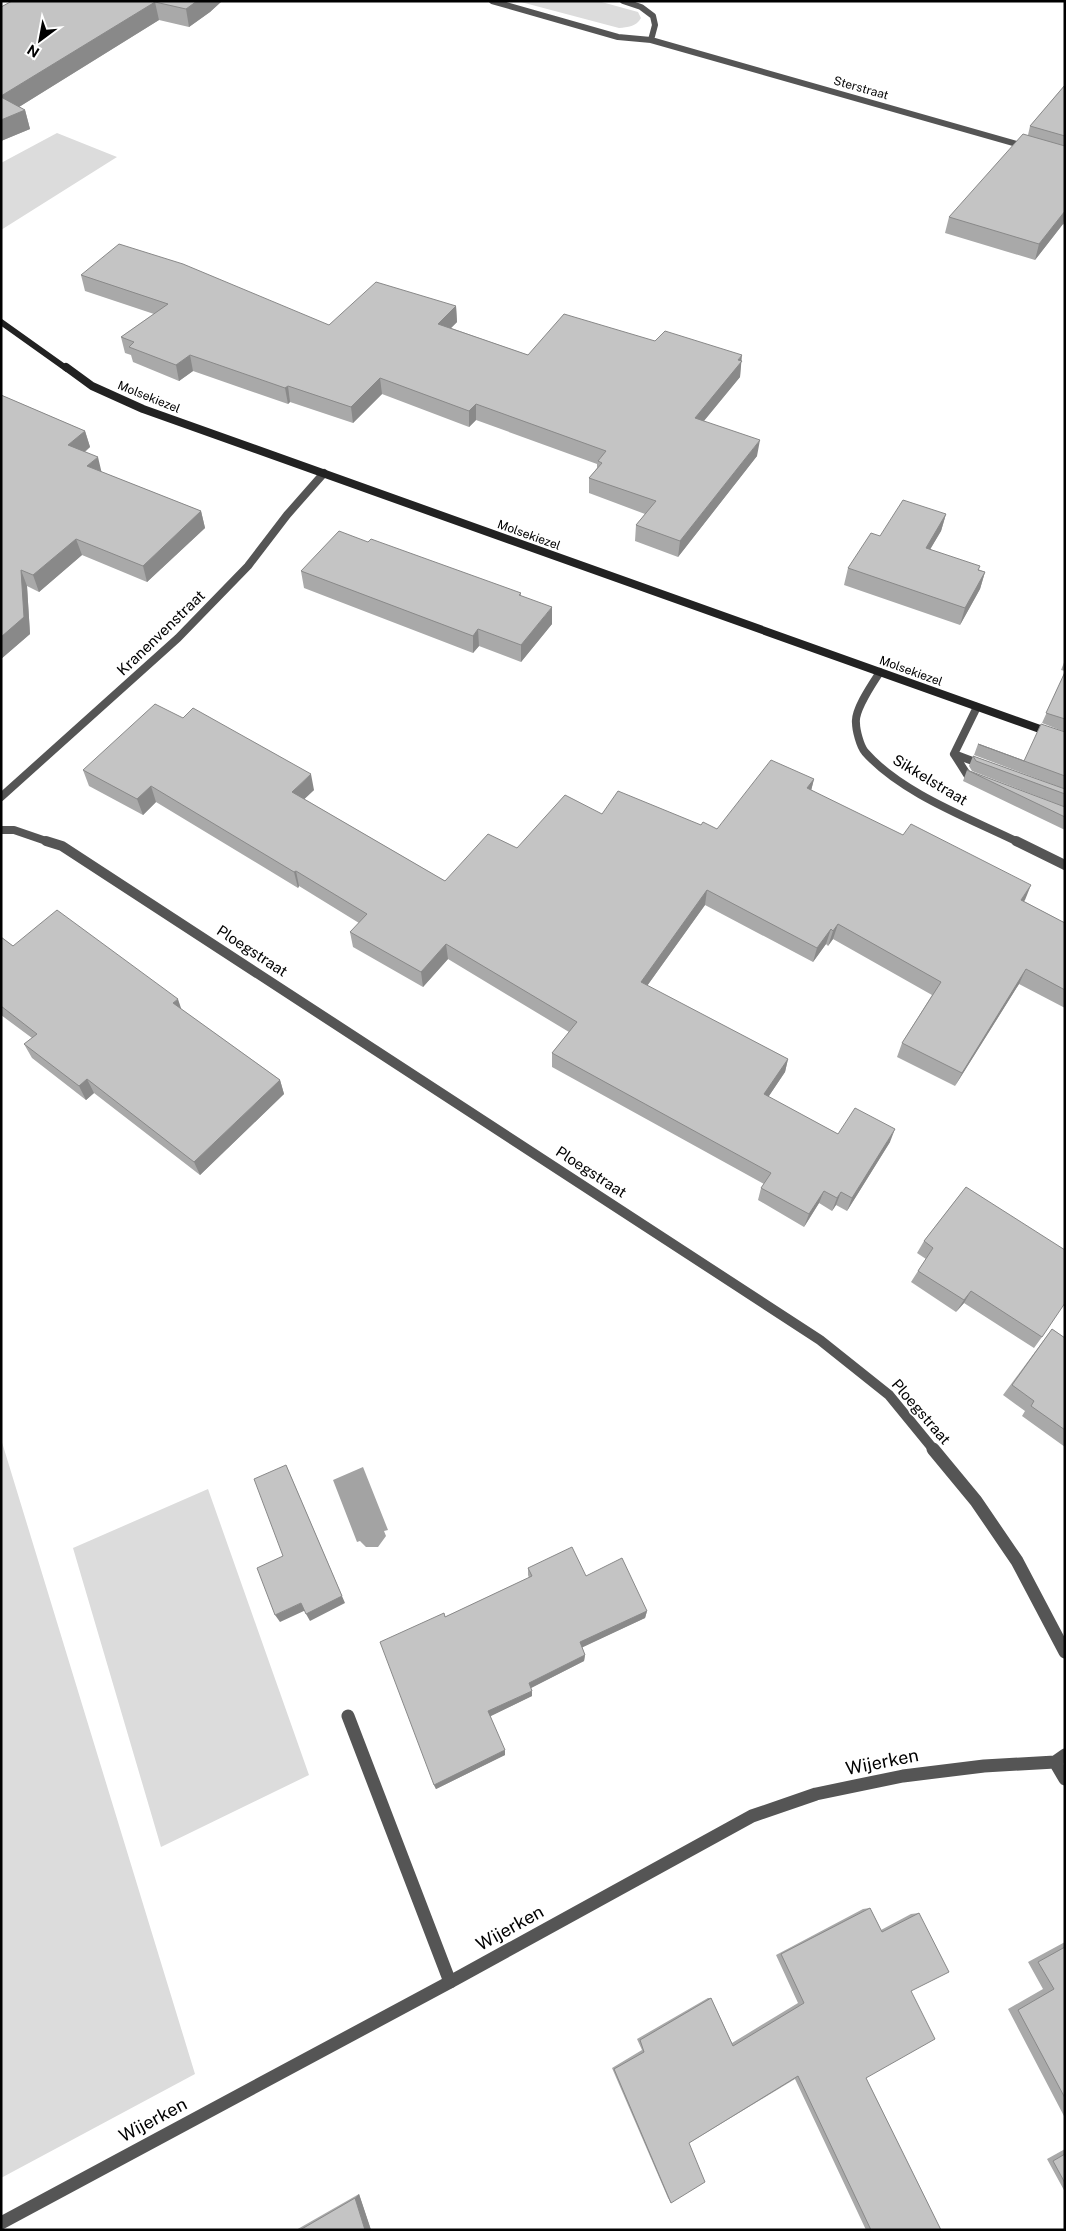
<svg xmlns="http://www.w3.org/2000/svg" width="1066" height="2231" viewBox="0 0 1066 2231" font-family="'Public Sans',sans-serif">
<rect width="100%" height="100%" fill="#fff"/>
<path fill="#dcdcdc" d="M517,1H598L638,12L641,18C636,27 628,27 619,28Z
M57,133L117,157L1,230V163Z
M1,1439L195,2074L1,2178Z
M208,1489L309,1775L161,1847L73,1548Z"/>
<path fill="#a3a3a3" d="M363,1467L388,1530L384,1531L386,1536L378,1547H366L360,1541L357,1542L333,1480Z"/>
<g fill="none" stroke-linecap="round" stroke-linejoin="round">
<path stroke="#555" stroke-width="8" d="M977,707L954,754L983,765
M954,754L968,776L975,778"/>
<path stroke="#555" stroke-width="13" d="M348,1716L450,1982"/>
<path stroke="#555" stroke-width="6" d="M492,1L618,37L651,40L655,25L653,16L641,7L623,1
M651,40L1027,147"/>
<path stroke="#555" stroke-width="8" d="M880,672C873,683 854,710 856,723C856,730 860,746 865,752C901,793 969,818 1018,842
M1,797L178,638L248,566L287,515L324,473
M1,830H14L49,842"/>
<path stroke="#555" stroke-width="10" d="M46,841L62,846L820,1340L889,1395L934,1450
M1016,841L1065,865"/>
<path stroke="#555" stroke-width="13" d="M933,1449L976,1501L1017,1561L1065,1652
M1055,1762L1065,1779
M1,2223L450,1982L752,1816L816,1794L903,1776L984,1766L1055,1762L1065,1755"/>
<path stroke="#222" stroke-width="6" d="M1,322L67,369"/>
<path stroke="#222" stroke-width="8" d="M66,367L92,386L143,409L1065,738"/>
</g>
<path fill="#a9a9a9" d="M12,1H222L210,12L189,27L159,20L19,107L25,110L30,129L1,141Z
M1065,85V225L1063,224L1035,260L945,233L949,217L1028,135L1030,126Z
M81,275L329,325L456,306L457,322L451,328L528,355L655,341L741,361L740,377L704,421L757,456L678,557L635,541L636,525L645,514L589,493V478L597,468V464L476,420L469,427L382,394L353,423L290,402L288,404L193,371L179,381L133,362L131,355L125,353L121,337L154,314L85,291Z
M1,395L85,431L90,447L85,452L102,472L201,511L205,528L147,582L82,555L39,592L27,586L30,634L1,659Z
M946,514L941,531L930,549L985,572L980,589L960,625L844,585L848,568L880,536Z
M301,571L521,593V596L552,624L521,662L479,646L473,653L304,588Z
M1065,660V671L1061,670Z
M1065,672V732L1042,723Z
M1065,732V789L974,755L978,744L1024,761Z
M973,756L1065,789V807L972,771L969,766Z
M83,770L314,790L304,799L445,881L517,848L602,814L701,825L717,829L814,779L811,790L1065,923V1008L1019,984L955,1086L897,1057L902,1043L932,995L833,939L828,946L826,944L813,962L705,905L647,986L788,1059L785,1072L768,1097L838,1134L890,1142L847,1211L836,1205L832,1211L819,1203L804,1227L758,1200L761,1188L764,1184L552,1067V1053L569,1032L448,959L423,987L353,947L350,932L359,923L299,886L298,888L156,802L143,815L89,786Z
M967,770L1065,807V830L963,781Z
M1,937L13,946L181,1009L280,1080L284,1094L200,1175L94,1093L86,1100L32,1058L24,1044L32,1038L1,1015Z
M966,1187L1042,1337L1034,1348L964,1303L956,1312L911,1282L918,1271L926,1259L917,1253L924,1241Z
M1052,1329L1065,1338V1447L1022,1416L1025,1411L1003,1395Z
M528,1568L586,1576L647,1611L645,1618L582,1647L585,1655L584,1661L531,1688L532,1696L490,1716L505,1755L436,1789L434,1785L445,1617L529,1578L528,1575Z
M870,1908L881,1930L911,1914L919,1913L911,1991L866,2078L941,2230H866L795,2079L689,2143L671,2203L668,2198L612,2068L642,2050L637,2039L708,1998H711L732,2043L798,2003L776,1955L863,1909Z
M1065,1942V2118L1008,2009L1043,1989L1028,1962Z
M1065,2149V2192L1047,2159Z
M359,2194L371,2230H296Z"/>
<path fill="#898989" d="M197,1H222L210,12L189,27L186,9Z
M155,2L159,20L6,115L1,96Z
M25,110L30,129L1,141V120Z
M1065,211V217L1063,224L1035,260L1039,244Z
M456,306L457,322L439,340L438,324Z
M190,355L193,371L179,381L176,365Z
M742,355L740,377L693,434L695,418Z
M380,378L382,394L353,423L351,407Z
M288,386L290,402L288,404L285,388Z
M476,404V420L469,427V411Z
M85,431L90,447L73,461L68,445Z
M760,440L757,456L678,557L680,541Z
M98,457L102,474L87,466Z
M201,511L205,528L147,582L143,566Z
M946,514L941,531L921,565L926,548Z
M76,539L82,555L39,592L33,575Z
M21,570L27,586L30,634L1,659V637Z
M985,572L980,589L960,625L965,608Z
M552,607V624L521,662V645Z
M478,629L479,646L473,653V636Z
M311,774L314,790L295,808L292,792Z
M814,779L810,795L807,788Z
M151,786L156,802L143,815L137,799Z
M296,871L299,886L298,888L294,872Z
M1031,885L1025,900L1014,915L1021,900Z
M707,890L705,905L639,997L641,982Z
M838,924L833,939L828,946L833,931Z
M831,929L826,944L813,962L817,948Z
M446,944L448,959L423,987L421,972Z
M1026,969L1019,984L955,1086L962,1073Z
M178,999L183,1014L173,1003Z
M788,1059L785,1072L761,1108L764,1094Z
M87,1079L94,1093L86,1100L79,1086Z
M280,1080L284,1094L200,1175L194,1162Z
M895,1129L890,1142L847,1211L852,1198Z
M824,1191L819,1203L804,1227L809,1214Z
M841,1192L836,1205L832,1211L837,1198Z
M971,1291L964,1303L956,1312L964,1300Z
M286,1465L345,1603L310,1621L306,1614Z
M301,1603L306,1610L280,1622L275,1615Z
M647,1611L645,1618L579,1649L580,1642Z
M585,1655L584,1661L529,1689V1683Z
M532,1691V1696L489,1717L488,1711Z
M505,1750V1755L436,1789L434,1785Z
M359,2194L371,2230H365L355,2198Z"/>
<path fill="#c4c4c4" stroke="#898989" d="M12,1H197L186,9L155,2L1,96V7Z
M1065,85V136L1030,126Z
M1,97L25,110L1,120Z
M1023,134L1065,146V211L1039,244L949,217Z
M119,244L183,264L329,325L376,282L456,306L438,324L528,355L564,314L655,341L665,331L742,355L738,360L742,361L695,418L760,440L680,541L636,525L656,501L589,478L602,463L598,461L606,451L476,404L469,411L380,378L351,407L288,386L285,388L190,355L176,365L129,347L134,342L121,337L168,304L81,275Z
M1,395L85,431L68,445L98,457L87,466L201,511L143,566L76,539L33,575L21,570L24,617L1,637Z
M903,500L946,514L926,548L980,566L978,570L985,572L965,608L848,568L871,533L880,536Z
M339,531L368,542L371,539L521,593L519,595L552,607L521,645L478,629L473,636L301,571Z
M1065,672V719L1046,713Z
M155,704L183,718L193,708L311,774L292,792L445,881L488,834L517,848L565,795L602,814L618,791L701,825L703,822L717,829L771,760L814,779L807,788L903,835L911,824L1031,885L1021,900L1065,923V990L1026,969L962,1073L902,1043L941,982L838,924L833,931L831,929L817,948L707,890L641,982L788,1059L764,1094L838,1134L855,1108L895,1129L852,1198L841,1192L837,1198L824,1191L809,1214L761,1188L771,1173L552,1053L577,1022L446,944L421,972L350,932L367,914L296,871L294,872L151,786L137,799L83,770Z
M1041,724L1065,732V776L978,744L1024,761Z
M973,756L1065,789V794L976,761Z
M967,770L1065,807V817Z
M57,910L178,999L173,1003L280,1080L194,1162L87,1079L79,1086L24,1044L37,1034L1,1006V937L13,946Z
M966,1187L1065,1250V1303L1042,1337L971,1291L964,1300L918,1271L933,1248L924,1241Z
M1052,1329L1065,1338V1430L1031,1406L1034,1401L1012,1385Z
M286,1465L342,1596L306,1614L301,1603L275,1615L257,1568L283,1556L254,1479Z
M572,1547L586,1576L622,1558L647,1611L580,1642L585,1655L529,1683L532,1691L488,1711L505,1750L434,1785L380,1642L444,1613L445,1617L532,1576L528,1568Z
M870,1908L882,1932L919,1913L949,1972L911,1991L935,2039L866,2078L941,2230H871L798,2076L689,2143L705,2182L671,2203L614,2069L644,2052L640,2040L711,1998L733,2046L804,2003L781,1954Z
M1065,1947V2098L1018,2010L1054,1989L1038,1962Z
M1065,2154V2183L1053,2161Z
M355,2198L365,2230H300Z"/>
<g text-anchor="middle" stroke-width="4" stroke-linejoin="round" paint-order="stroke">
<g font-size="12" fill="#000" stroke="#fff">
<text transform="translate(861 88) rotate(16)" y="4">Sterstraat</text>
<text transform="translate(149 397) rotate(22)" y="4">Molsekiezel</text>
<text transform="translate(529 535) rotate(20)" y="4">Molsekiezel</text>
<text transform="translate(911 671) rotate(20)" y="4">Molsekiezel</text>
</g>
<g font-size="15" fill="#000" stroke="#fff">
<text transform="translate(161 633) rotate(-44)" y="5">Kranenvenstraat</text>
<text transform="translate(930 780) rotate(31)" y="5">Sikkelstraat</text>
<text transform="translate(252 951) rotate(33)" y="5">Ploegstraat</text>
<text transform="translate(591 1172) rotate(33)" y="5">Ploegstraat</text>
<text transform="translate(921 1412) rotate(49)" y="5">Ploegstraat</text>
</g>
<g font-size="18" fill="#000" stroke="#fff">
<text transform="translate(882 1762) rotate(-11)" y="6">Wijerken</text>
<text transform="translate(510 1928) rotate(-29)" y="6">Wijerken</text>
<text transform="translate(153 2120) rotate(-28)" y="6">Wijerken</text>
</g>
</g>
<rect width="1066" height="2231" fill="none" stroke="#000000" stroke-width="5"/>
<g transform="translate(40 40) rotate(212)" stroke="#ffffff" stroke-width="4" paint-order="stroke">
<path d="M0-4L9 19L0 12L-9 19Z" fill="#000000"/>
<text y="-8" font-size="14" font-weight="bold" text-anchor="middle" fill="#000000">N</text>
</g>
</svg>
